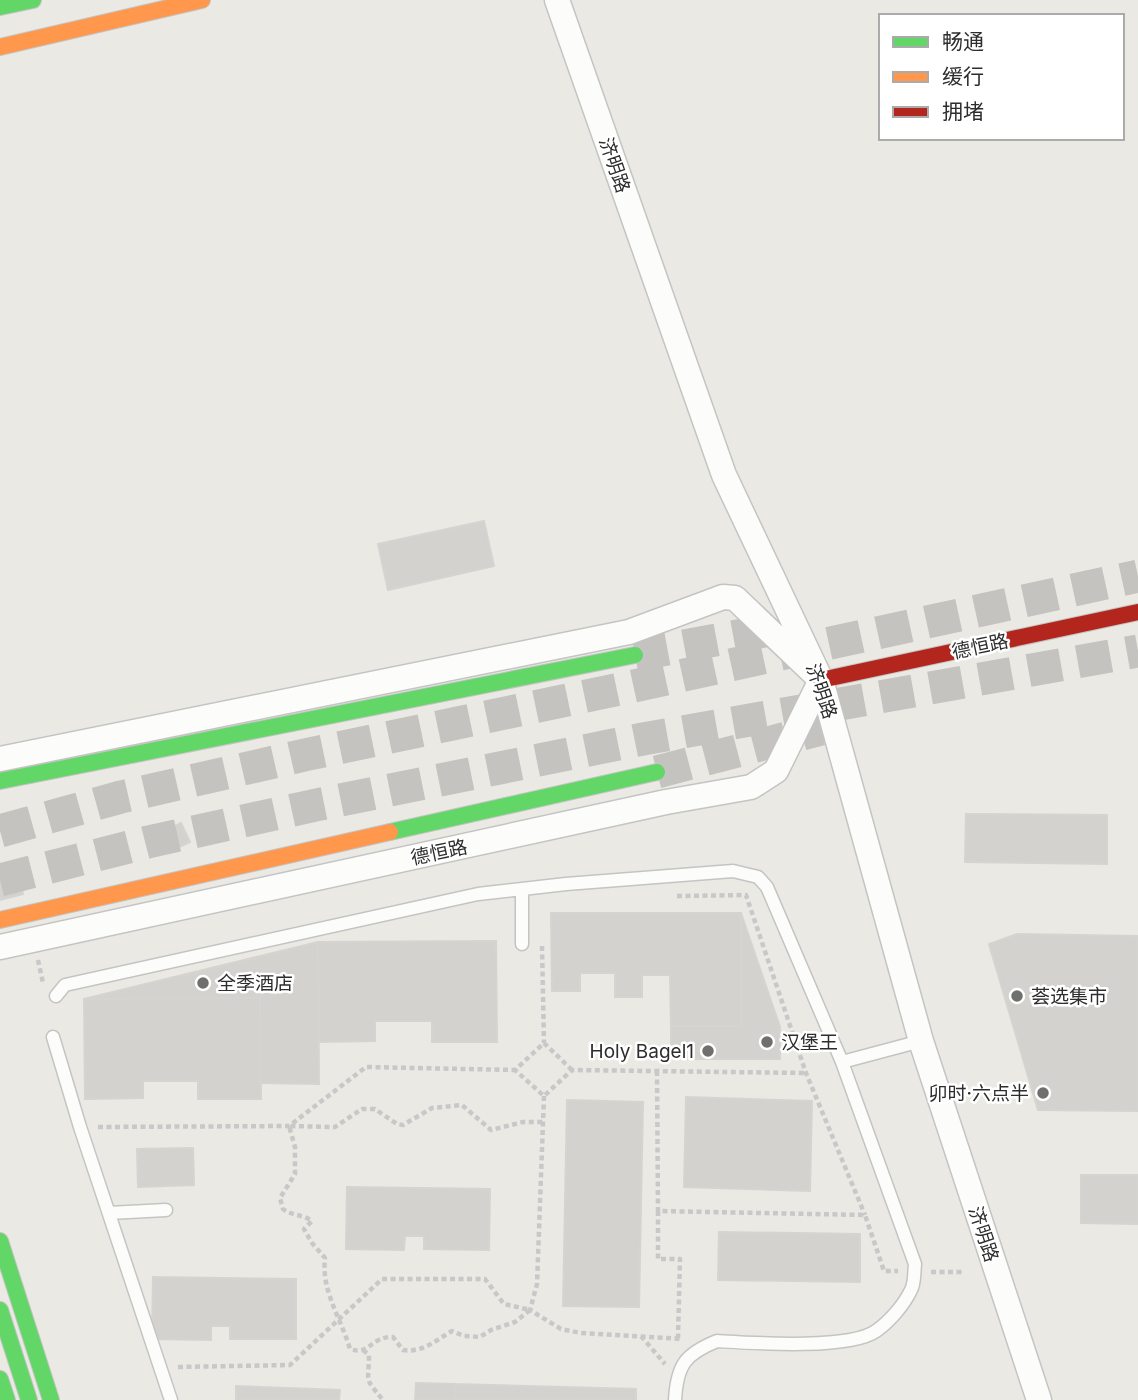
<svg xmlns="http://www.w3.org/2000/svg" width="1138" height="1400" viewBox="0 0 1138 1400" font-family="Inter,'Noto Sans SC',sans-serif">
<rect width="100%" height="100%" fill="#eae9e4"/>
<path fill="#d3d2ce" stroke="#d5d4d0" stroke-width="2" d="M484,521L494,566L388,590L378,544Z
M966,814L1107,815V864L965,862Z
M181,823L190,842L169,852L160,833Z
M18,873L23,894L0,900V877Z
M551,913H741V1026H671L670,975H642V997H615V973H580V991H552Z
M741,913L780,1027V1059H671V1026H741Z
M1017,934L1138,936V1111L1038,1110L989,944Z
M496,941L497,1042H432V1021H375V1041L319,1042L318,942Z
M318,942L319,1084L260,1083V998L84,999Z
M260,998L261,1099H198V1081H143V1098L85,1099L84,999Z
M686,1097L812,1101L810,1191L684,1187Z
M567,1100L643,1102L639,1307L563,1306Z
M193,1148L194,1185L138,1187L137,1149Z
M1081,1175H1138V1224L1081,1223Z
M347,1187L490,1189L489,1250L424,1249V1236H405L404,1250L346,1249Z
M719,1232L860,1234V1282L718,1280Z
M153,1277L296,1279V1339H230V1326H211V1340L152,1339Z
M416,1383L455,1384V1400H415Z
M455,1384L636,1389V1400H455Z
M236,1386L340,1390L339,1400H236Z"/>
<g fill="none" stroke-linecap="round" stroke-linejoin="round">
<path stroke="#c4c3bf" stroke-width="33" stroke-dasharray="33 17" stroke-linecap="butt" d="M635,655L797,625
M657,772L821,729
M0,831L121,797L309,754L620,689L1138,576
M0,880L148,842L316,805L643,739L1138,651"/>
<defs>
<path id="lane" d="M522,944V889
M56,996L65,985L478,894L566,884L733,871L758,877L767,887L842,1062
M53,1037L80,1127L171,1400
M109,1213L166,1210
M675,1400C677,1365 685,1354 717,1341C752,1343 849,1350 876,1331C889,1322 904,1305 911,1290C915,1283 914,1272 915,1264L842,1062L921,1041"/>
<path id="street" d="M557,0L724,475L821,680L921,1041L1039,1400
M0,759L629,632L723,597L735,598L821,680L776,771L751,787L666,802L0,947"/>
<path id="fast" d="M0,7L33,0
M0,781L635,655
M390,832L657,772
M0,1241L51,1400
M0,1310L29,1400
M0,1379L7,1400"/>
<path id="slow" d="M0,47L202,0
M0,920L390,832"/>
<path id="jam" d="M821,680L1138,612"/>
</defs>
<use href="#lane" stroke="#c4c4c4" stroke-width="15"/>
<use href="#street" stroke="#c4c4c4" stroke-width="27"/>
<use href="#fast" stroke="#c4c4c4" stroke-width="18"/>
<use href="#slow" stroke="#c4c4c4" stroke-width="18"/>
<use href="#jam" stroke="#c4c4c4" stroke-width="18"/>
<path stroke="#c8c8c8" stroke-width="4.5" stroke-dasharray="5 3.5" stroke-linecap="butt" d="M677,896L746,895L806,1073L865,1215
M542,946L544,1043
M38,960L43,983
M572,1070L544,1043L515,1070L544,1096L572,1070L806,1073
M657,1071L658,1211L865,1215L884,1271H898
M544,1096L537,1284L530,1310L561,1329L581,1333L683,1339
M98,1127L289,1126L366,1067L515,1070
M658,1211V1259H680L678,1338
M931,1272H962
M530,1310L515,1322L491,1330L480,1337L464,1336L452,1331C436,1340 423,1353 403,1350L393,1337C371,1336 370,1356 350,1349C341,1318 321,1291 325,1258L312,1243L304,1229L312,1221C302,1214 292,1216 283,1209L280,1198L295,1174V1147L289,1126L335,1127L362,1109H375L397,1124L403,1125L432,1108L462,1105L491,1130L523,1122H543
M641,1336L665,1364
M363,1350L369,1355C369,1384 363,1376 383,1400
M178,1367L290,1365L382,1279H485L504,1304L530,1310"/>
<use href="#lane" stroke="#fcfcfb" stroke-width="12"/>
<use href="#street" stroke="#fcfcfb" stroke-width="24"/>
<use href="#fast" stroke="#63d668" stroke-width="16"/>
<use href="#slow" stroke="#ff974d" stroke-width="16"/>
<use href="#jam" stroke="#b3261e" stroke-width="16"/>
</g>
<g fill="#6f6f6d" stroke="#fff" stroke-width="2.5">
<circle cx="203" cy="983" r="7"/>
<circle cx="1017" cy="996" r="7"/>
<circle cx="767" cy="1042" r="7"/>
<circle cx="708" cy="1051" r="7"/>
<circle cx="1043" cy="1093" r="7"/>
</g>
<g text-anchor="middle" stroke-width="5" stroke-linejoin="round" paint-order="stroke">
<g font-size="19" fill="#2d2d2d" stroke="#fff">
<text transform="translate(615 165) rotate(71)" y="7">济明路</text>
<text transform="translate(980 646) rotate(-12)" y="7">德恒路</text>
<text transform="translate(822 691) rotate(71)" y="7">济明路</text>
<text transform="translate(439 852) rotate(-12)" y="7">德恒路</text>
<text transform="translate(984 1234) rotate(72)" y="7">济明路</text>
</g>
<g font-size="19" fill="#2d2d2d" stroke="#fff" text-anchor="start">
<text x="217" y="990">全季酒店</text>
<text x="1031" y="1003">荟选集市</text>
<text x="781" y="1049">汉堡王</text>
<text x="694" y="1058" text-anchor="end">Holy Bagel1</text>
<text x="1029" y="1100" text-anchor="end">卯时·六点半</text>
</g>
</g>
<rect x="879" y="14" width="245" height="126" fill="#ffffff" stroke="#ababab" stroke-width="2"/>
<rect x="893" y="37" width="35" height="10" fill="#63d668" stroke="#ababab" stroke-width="2"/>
<text x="942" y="49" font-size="21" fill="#2d2d2d">畅通</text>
<rect x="893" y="72" width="35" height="10" fill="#ff974d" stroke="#ababab" stroke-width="2"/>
<text x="942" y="84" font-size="21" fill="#2d2d2d">缓行</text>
<rect x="893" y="107" width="35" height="10" fill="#b3261e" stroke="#ababab" stroke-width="2"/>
<text x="942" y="119" font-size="21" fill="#2d2d2d">拥堵</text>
</svg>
